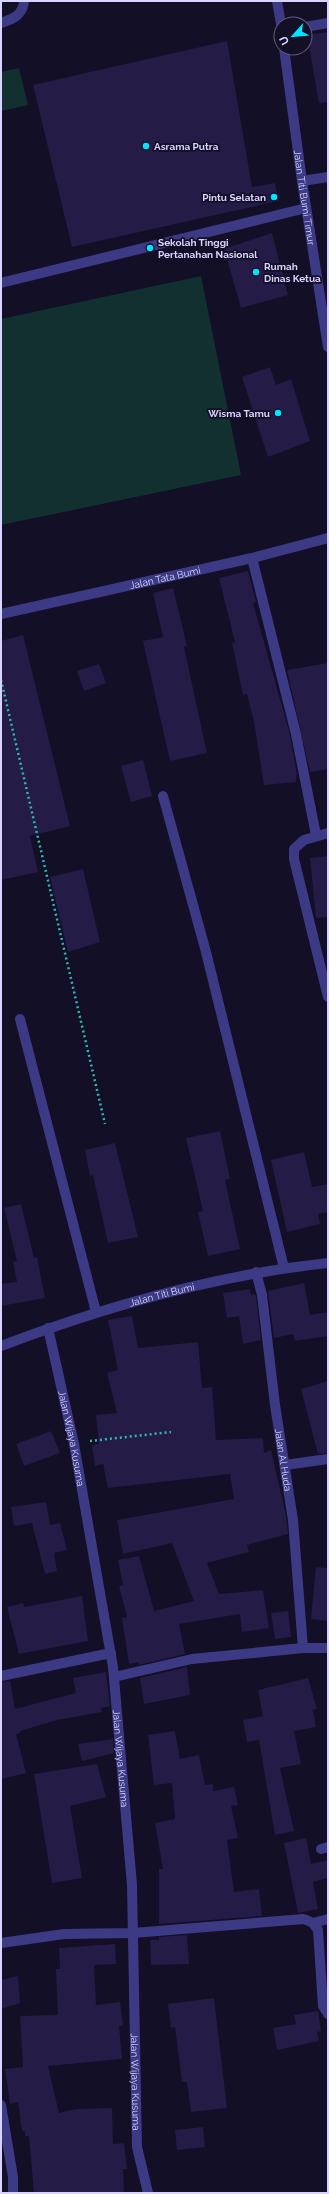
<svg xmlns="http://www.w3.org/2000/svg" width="329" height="2194" viewBox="0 0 329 2194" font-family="Raleway,sans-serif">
<rect width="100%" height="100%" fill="#130f26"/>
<path fill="#12302f" d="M19,68L28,105L1,111V72Z
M201,276L241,475L1,525V319Z"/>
<path fill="#241b47" d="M328,32V102L319,103L307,35Z
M227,41L252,187L275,183L278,201L72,247L33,85Z
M272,233L288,295L241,308L224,249Z
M270,367L276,385L291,379L310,441L268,457L242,377Z
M248,571L256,602L253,603L290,735L297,775H296V782L264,785L254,722L247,694L243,695L232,643L235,642L219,578Z
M173,588L187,646L184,647L207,753L170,761L143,641L163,637L153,593Z
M23,635L70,826L30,836L38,872L1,880V641Z
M328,663V769L310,772L287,670Z
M99,664L106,683L84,691L77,671Z
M143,760L152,796L131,802L121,766Z
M328,856V917L316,918L310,858Z
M83,869L100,942L68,952L50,877Z
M220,1131L230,1179L225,1180L240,1249L208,1256L198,1212L203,1211L186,1138Z
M115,1143L138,1237L108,1243L93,1175L90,1176L85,1150Z
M304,1152L312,1187L328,1184V1212L318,1214L320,1224L287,1232L271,1160Z
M21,1204L34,1258L37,1257L45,1298L1,1306V1284L17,1282L13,1262L17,1261L4,1208Z
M304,1283L310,1315L328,1312V1336L295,1341L293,1334L274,1338L268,1291Z
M250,1289L251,1295L255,1294L256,1296L261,1340L243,1344L239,1316L227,1318L223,1293Z
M132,1316L138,1348L198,1342L202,1388L212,1387L216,1440L263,1438L264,1453L271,1450L286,1516L288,1534L247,1545L249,1552L207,1563L219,1594L263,1590L269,1628L242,1632L240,1614L179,1624L185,1654L139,1665V1662L129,1664L122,1618L127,1617L119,1586L123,1585L118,1560L139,1556L154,1611L194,1601L172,1543L123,1554L117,1520L234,1499L230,1474L108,1488L103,1464L95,1466L92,1445L99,1444L96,1415L117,1413L107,1373L118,1370L108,1320Z
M328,1381V1453L318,1454L301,1389Z
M51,1431L60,1453L24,1466L16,1444Z
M46,1502L50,1525L60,1523L67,1550L54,1553L57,1571L45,1574L32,1523L14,1526L11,1507Z
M316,1567L328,1568V1621L311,1619Z
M82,1596L88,1641L19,1654L7,1607L23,1603L24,1607Z
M288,1611L291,1637L275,1639L271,1613Z
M187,1667L190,1695L144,1704L140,1678Z
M106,1672L110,1706L101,1708L102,1712L57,1720L20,1731V1733L16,1734L26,1773L1,1779V1682L10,1681L15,1709L76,1693L73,1678Z
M308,1678L317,1709L313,1710L316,1727L294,1731L301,1764L280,1768L294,1831L275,1835L259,1740L247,1742L243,1720L263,1716L258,1690Z
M175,1731L180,1759L199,1755L205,1785L213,1784V1791L234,1787L238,1805L231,1806L238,1838L227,1840L234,1892L259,1889L262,1916L159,1924V1869H163L155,1823L175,1819L172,1783L154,1785L148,1735Z
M113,1739L114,1753L82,1761L78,1744Z
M97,1764L106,1797L70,1806L82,1878L52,1883L34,1774Z
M306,1838L311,1864L328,1860V1878L313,1882L318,1909L298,1913L284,1843Z
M187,1935L189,1964L151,1965L150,1940H159V1937Z
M115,1944L116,1964L94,1965L96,2005L120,2002L123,2025L119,2026L122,2059L48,2066L59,2113L76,2109L112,2108L113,2144L124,2143L127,2169H123L124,2193H34L29,2136H25V2131H22L18,2102L10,2104L5,2069L23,2067L20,2016L58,2015L56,1969H60L59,1948Z
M18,1976L20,2003L1,2009V1980Z
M214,1998L227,2108L191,2112L187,2082H182L175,2027L171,2028L168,2004Z
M318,2011L321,2031L317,2032L319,2041L277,2050L273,2028L296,2024L294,2015Z
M203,2127L205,2147L177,2150L175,2130Z"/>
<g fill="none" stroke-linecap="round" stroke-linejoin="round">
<path stroke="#2fb8b0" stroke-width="2.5" stroke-dasharray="2 3" stroke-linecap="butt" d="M1,680L105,1124
M90,1441L171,1432"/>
<path stroke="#3d3a85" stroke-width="10" d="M1,23C13,19 23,15 24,1
M305,27L328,23
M302,181L328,177
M1,283L306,208
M163,796L206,952L284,1268
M20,1019L96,1312
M1,1676L111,1653
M321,1849L328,1847
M313,1923L328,1919"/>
<g stroke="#3d3a85" stroke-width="10">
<path d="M277,1L281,24"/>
<path id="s1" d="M284,48L302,181L328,347"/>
<path d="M252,558L296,734L316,835"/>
<path d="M328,833L304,840L294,849V859L328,997"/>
<path id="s2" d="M256,1272L262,1295L275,1405L293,1520L303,1648"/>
<path id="s3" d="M48,1328L74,1444L113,1667L132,1885L137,2147L148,2193"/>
<path d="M285,1465L328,1459"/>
<path d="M114,1677L192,1659L303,1648H328"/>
<path d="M1,1943L64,1934L133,1933L304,1919L313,1923L318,1930L323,2006L328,2014"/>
<path d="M1,2105L13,2177V2193"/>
</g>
<g stroke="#3d3a85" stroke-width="10">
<path id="s4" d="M1,614L252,558L328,538"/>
<path id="s5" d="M1,1346C106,1306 216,1275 328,1263"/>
</g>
</g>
<g fill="#00e5ff" stroke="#130f26" stroke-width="1.5">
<circle cx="146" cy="146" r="4"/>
<circle cx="274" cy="197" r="4"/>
<circle cx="150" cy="248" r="4"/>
<circle cx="256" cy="272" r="4"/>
<circle cx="278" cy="413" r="4"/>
</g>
<g text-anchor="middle" stroke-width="3.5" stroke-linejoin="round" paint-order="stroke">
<g font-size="10" font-weight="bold" fill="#d9d4ff" stroke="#130f26" text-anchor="start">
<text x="154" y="150">Asrama Putra</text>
<text x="266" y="201" text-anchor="end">Pintu Selatan</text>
<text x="158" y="246">Sekolah Tinggi<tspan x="158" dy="12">Pertanahan Nasional</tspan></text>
<text x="264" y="270">Rumah<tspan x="264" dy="12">Dinas Ketua</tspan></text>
<text x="270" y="417" text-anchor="end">Wisma Tamu</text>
</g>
<g font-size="10" fill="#d9d4ff" stroke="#130f26">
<text dy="4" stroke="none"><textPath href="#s1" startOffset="151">Jalan Titi Bumi Timur</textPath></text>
<text dy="4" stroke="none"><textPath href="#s4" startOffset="168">Jalan Tata Bumi</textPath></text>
<text dy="4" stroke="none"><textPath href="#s5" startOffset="169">Jalan Titi Bumi</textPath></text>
<text dy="4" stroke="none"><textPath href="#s3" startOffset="113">Jalan Wijaya Kusuma</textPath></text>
<text dy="4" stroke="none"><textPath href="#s2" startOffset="190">Jalan Al Huda</textPath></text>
<text dy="4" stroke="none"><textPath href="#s3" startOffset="437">Jalan Wijaya Kusuma</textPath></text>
<text dy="4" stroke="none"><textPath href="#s3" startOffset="761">Jalan Wijaya Kusuma</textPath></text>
</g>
</g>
<rect width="329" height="2194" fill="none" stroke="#d9d4ff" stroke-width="4"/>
<g transform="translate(293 36) rotate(243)"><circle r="19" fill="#130f26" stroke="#625e7d"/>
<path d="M0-3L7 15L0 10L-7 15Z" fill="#00e5ff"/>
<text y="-6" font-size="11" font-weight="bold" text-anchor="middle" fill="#d9d4ff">U</text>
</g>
</svg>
